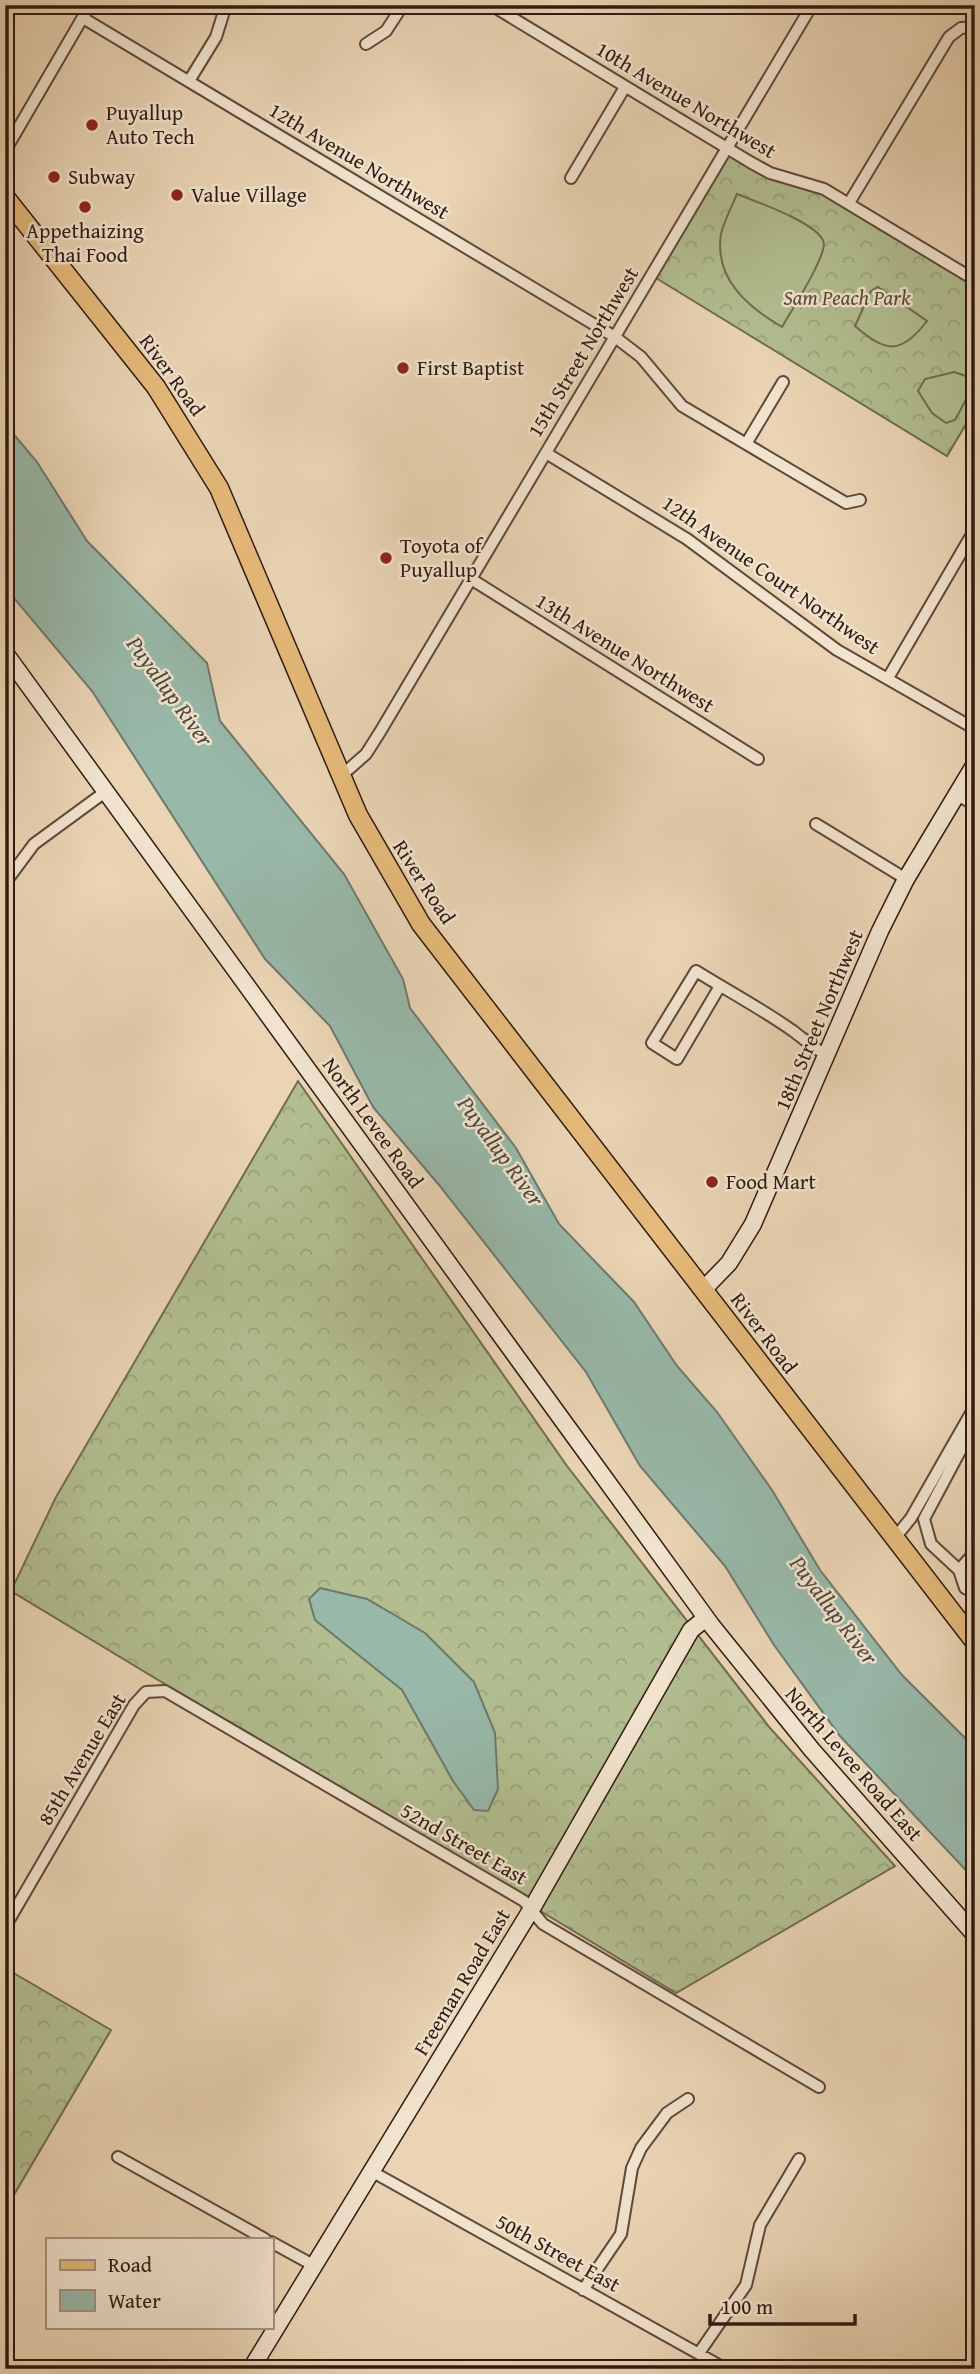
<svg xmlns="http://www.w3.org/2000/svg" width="980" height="2374" viewBox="0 0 980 2374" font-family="'Gentium Book Plus',serif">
<defs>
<pattern id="forest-crowns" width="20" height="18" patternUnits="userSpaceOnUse" patternTransform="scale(1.75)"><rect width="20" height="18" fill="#b2be90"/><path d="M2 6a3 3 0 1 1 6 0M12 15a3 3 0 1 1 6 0" fill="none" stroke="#99a37b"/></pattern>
</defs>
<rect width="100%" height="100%" fill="#ead4b4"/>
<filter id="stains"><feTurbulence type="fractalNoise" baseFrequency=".00286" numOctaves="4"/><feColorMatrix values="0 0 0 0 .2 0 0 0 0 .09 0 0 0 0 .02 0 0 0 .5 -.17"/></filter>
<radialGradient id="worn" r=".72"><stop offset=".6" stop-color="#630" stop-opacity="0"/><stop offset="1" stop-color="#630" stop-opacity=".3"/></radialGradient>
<path fill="url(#forest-crowns)" stroke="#716c50" stroke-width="2" d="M726,149L803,182L975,280V409L947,456L651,275Z
M298,1081L567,1466L770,1728L895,1866L676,1993L11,1591L56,1497Z
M5,1968L111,2030L5,2210Z"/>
<path fill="#b2be90" stroke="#716c50" stroke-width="2" d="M737,194C754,201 825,225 824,245C822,263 793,308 782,327C748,307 714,279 721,234C724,221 732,206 737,194Z
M878,287L927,321C901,355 886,353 855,326L871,291Z
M954,372L975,379V383L955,420L946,423L932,413L918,391L925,379Z"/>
<path fill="#98b8a9" stroke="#6e796c" stroke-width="2" d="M5,424L37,462L87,541L207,663L220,721L344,874L403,979L410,1008L516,1148L559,1224L634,1302L677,1366L717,1412L772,1490L820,1570L902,1675L975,1748V1880L840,1736L774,1645L725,1566L640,1466L586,1372L439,1185L373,1107L330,1026L265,959L92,691L8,591Z
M320,1588L367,1599L425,1633L474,1682L495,1733L498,1789L488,1811L474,1810L453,1781L402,1690L315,1620L309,1599Z"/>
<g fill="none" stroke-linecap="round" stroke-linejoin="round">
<defs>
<path id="street" d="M491,5L750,162L770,173L824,189L975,280
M83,18L615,337L641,357L682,406L846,503L860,500
M366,44L386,31L403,5
M189,81L216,37L226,5
M5,151L90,5
M571,178L625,87
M849,203L949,37L961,28L975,27
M746,444L783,382
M546,453L687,539L837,650L975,729
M471,579L758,759
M888,678L975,529
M341,776L366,754L380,732L812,5
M957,795L975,805
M816,824L906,879
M5,883L34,844L105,792
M720,986L677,1059L652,1043L696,971C728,991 762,1009 793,1031C805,1040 815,1049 828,1056
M975,1423L924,1519L931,1544L959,1570L965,1588L975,1593
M894,1539L911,1518L975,1406
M959,1570L975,1552
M5,1927L134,1705L146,1692L165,1691L524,1901L543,1924L819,2087
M118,2157L265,2239
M371,2171L726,2369
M271,2242L313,2265
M583,2290L621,2234L632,2168L641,2148L667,2113L688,2099
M699,2353L746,2285L760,2225L799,2159"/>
<path id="secondary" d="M5,653L712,1626L812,1750L975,1935
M703,1290L729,1263L753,1224L880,931L906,879L975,764
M251,2369L531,1910L691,1630L706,1618"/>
<path id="primary" d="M5,197L156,387L219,488L358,815L421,924L975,1642"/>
</defs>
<use href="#street" stroke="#5e493a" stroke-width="14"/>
<use href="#secondary" stroke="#301b11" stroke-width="19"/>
<use href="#primary" stroke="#301b11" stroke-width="21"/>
<use href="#street" stroke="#f1e3ce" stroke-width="10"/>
<use href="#secondary" stroke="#f1e3ce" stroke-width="16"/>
<use href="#primary" stroke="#e5ba7a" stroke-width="18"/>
</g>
<g fill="#8f2418" stroke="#f1e3ce" stroke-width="2.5">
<circle cx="92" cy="125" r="7"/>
<circle cx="54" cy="177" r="7"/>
<circle cx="177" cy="195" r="7"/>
<circle cx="85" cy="207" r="7"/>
<circle cx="403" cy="368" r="7"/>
<circle cx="386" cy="558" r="7"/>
<circle cx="712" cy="1182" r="7"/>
</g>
<g text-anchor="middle" stroke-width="5" stroke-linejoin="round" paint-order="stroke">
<g font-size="21" fill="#301b11" stroke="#f1e3ce">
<text transform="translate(686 100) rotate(31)" y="7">10th Avenue Northwest</text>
<text transform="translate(359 161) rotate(31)" y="7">12th Avenue Northwest</text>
<text transform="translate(583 352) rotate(-59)" y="7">15th Street Northwest</text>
<text transform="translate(172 375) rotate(54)" y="7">River Road</text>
<text transform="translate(771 575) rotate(35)" y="7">12th Avenue Court Northwest</text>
<text transform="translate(625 653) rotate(32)" y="7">13th Avenue Northwest</text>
<text transform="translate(424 882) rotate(57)" y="7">River Road</text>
<text transform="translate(819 1020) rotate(-67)" y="7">18th Street Northwest</text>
<text transform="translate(373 1123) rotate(54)" y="7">North Levee Road</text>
<text transform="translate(764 1333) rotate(53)" y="7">River Road</text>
<text transform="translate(82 1759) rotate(-59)" y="7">85th Avenue East</text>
<text transform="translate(854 1764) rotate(49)" y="7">North Levee Road East</text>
<text transform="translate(464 1844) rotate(30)" y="7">52nd Street East</text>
<text transform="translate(462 1982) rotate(-59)" y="7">Freeman Road East</text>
<text transform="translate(558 2253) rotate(29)" y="7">50th Street East</text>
</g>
<g font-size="21" fill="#301b11" stroke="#f1e3ce" text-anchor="start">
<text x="106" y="120">Puyallup<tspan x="106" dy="24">Auto Tech</tspan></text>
<text x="68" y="184">Subway</text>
<text x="191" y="202">Value Village</text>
<text x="85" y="238" text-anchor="middle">Appethaizing<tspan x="85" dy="24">Thai Food</tspan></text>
<text x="417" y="375">First Baptist</text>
<text x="400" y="553">Toyota of<tspan x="400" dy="24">Puyallup</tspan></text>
<text x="726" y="1189">Food Mart</text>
</g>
<g font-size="21" font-style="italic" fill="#574c37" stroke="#f1e3ce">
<text x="847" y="305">Sam Peach Park</text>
</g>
<g font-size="23" font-style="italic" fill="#4f4a3f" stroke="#f1e3ce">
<text transform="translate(170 691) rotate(54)" y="8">Puyallup River</text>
<text transform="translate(501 1151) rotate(54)" y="8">Puyallup River</text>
<text transform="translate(834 1610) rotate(53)" y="8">Puyallup River</text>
</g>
</g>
<rect width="980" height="2374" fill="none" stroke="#ead4b4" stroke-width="28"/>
<rect x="7" y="7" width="966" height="2360" fill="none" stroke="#301b11" stroke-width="3.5"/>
<rect x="14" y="14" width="952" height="2346" fill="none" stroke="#301b11" stroke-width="2"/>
<rect x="46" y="2238" width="228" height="91" fill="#f1e3ce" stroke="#a49382" stroke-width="2"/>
<rect x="60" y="2260" width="35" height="10" fill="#e5ba7a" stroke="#a49382" stroke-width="2"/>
<text x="108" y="2272" font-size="21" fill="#301b11">Road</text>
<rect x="60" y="2290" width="35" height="21" fill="#98b8a9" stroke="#a49382" stroke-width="2"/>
<text x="108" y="2308" font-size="21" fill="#301b11">Water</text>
<path d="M710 2314v10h145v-10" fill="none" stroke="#301b11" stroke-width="3.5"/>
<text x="721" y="2314" font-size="21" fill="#301b11" stroke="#f1e3ce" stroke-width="5" paint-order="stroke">100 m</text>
<rect width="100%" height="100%" filter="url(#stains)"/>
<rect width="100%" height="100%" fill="url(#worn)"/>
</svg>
